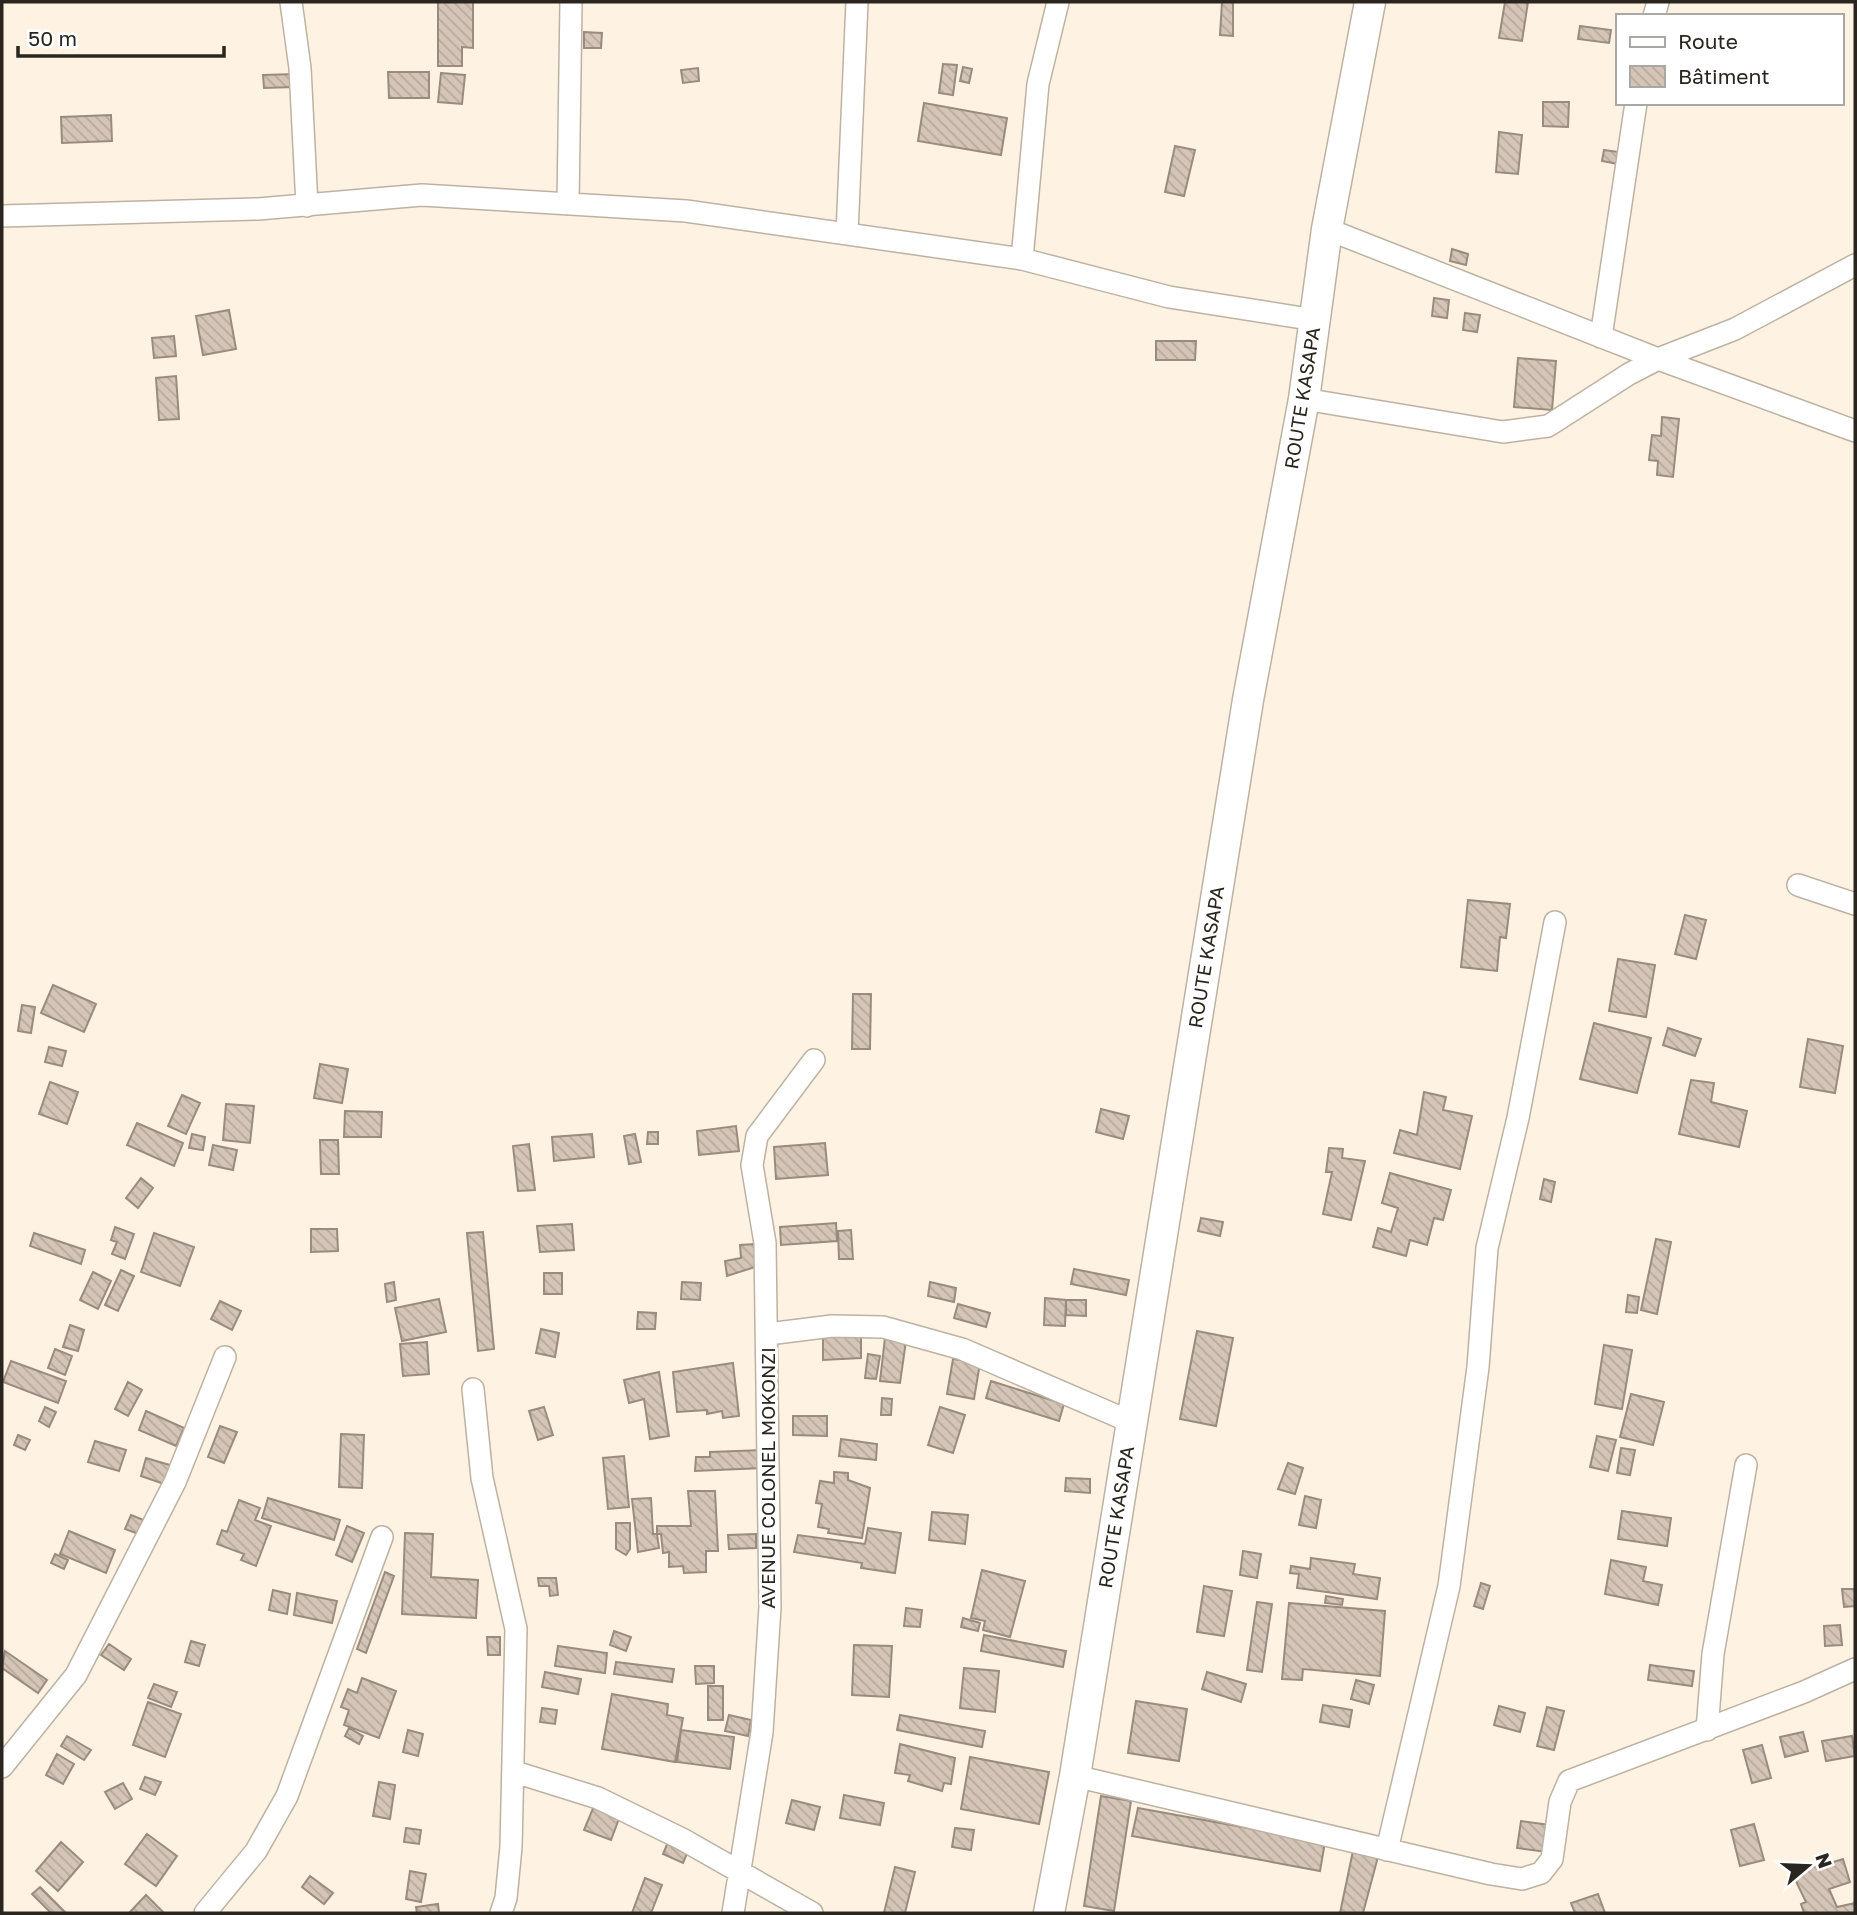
<svg xmlns="http://www.w3.org/2000/svg" width="1857" height="1915" viewBox="0 0 1857 1915" font-family="'Golos Text',sans-serif">
<defs>
<pattern id="building-back-hatch" width="6" height="6" patternUnits="userSpaceOnUse" patternTransform="scale(1.75)"><rect width="6" height="6" fill="#d4c5b7"/><path d="M-1 5l2 2M0 0l6 6M5-1l2 2" fill="none" stroke="#b6a99d"/></pattern>
</defs>
<rect width="100%" height="100%" fill="#fef3e2"/>
<path fill="url(#building-back-hatch)" stroke="#998c7e" stroke-width="2" d="M438,2H473V48L462,47V66H438Z
M1222,2H1233V36L1220,35Z
M1505,2H1528L1522,41L1499,38Z
M1580,26L1611,30L1609,43L1578,39Z
M584,32L602,33L601,48H584Z
M943,64L957,65L953,95L939,93Z
M963,67L972,69L969,83L960,81Z
M698,68L699,81L683,83L681,70Z
M388,72H429V98H389Z
M441,73L465,75L462,104L438,102Z
M295,74V87L264,88L263,75Z
M1543,102H1569L1568,127L1543,126Z
M924,103L1007,118L1001,155L918,141Z
M111,115L112,141L62,143L61,117Z
M1499,132L1522,135L1518,174L1496,172Z
M1175,146L1195,150L1184,196L1165,192Z
M1604,150L1619,152L1618,164L1602,161Z
M1452,249L1468,254L1466,265L1450,261Z
M1434,298L1449,300L1447,318L1432,316Z
M229,310L236,349L203,355L196,316Z
M1465,313L1480,315L1477,332L1463,330Z
M174,336L176,356L154,358L152,338Z
M1156,341H1196L1195,360H1156Z
M1518,358L1556,361L1552,410L1514,407Z
M176,376L179,419L159,420L156,378Z
M1662,417L1679,419L1673,477L1657,475L1658,461L1649,460L1652,435L1661,436Z
M1468,900L1510,904L1506,938L1500,937L1497,971L1461,967Z
M1685,915L1706,920L1696,959L1675,954Z
M1618,959L1655,965L1646,1017L1609,1011Z
M53,985L96,1004L84,1032L41,1013Z
M853,994H871L870,1049H852Z
M22,1005L35,1007L31,1033L18,1031Z
M1594,1023L1651,1038L1637,1093L1580,1079Z
M1668,1028L1701,1039L1695,1056L1663,1045Z
M1808,1039L1843,1046L1835,1093L1800,1087Z
M49,1047L66,1051L62,1066L45,1062Z
M320,1064L348,1069L342,1103L314,1098Z
M1691,1080L1714,1083L1711,1102L1747,1111L1739,1147L1679,1134Z
M50,1082L78,1092L67,1124L39,1114Z
M1424,1092L1446,1097L1443,1110L1472,1116L1460,1169L1394,1153L1400,1130L1417,1135Z
M182,1095L200,1103L186,1134L168,1126Z
M226,1104L254,1106L250,1143L223,1140Z
M1101,1109L1129,1116L1123,1139L1096,1132Z
M345,1111L382,1112L381,1137H344Z
M137,1123L183,1143L174,1166L127,1145Z
M736,1126L739,1151L699,1155L697,1131Z
M648,1132H658V1144H647Z
M192,1134L205,1137L203,1150L189,1148Z
M592,1134L594,1157L554,1161L552,1137Z
M635,1134L641,1162L629,1164L624,1136Z
M320,1140H338L339,1174H321Z
M825,1143L828,1175L776,1179L774,1147Z
M529,1144L535,1190L518,1191L513,1146Z
M213,1145L237,1150L233,1170L209,1165Z
M1329,1148L1343,1149L1342,1158L1365,1161L1351,1220L1323,1214L1332,1172H1326Z
M1390,1173L1451,1190L1443,1220L1434,1218L1427,1245L1410,1240L1406,1256L1373,1247L1378,1228L1391,1232L1398,1208L1382,1203Z
M141,1178L153,1188L138,1208L126,1198Z
M1544,1179L1555,1182L1551,1202L1540,1199Z
M1201,1218L1223,1222L1220,1236L1198,1231Z
M836,1223L837,1241L781,1245L780,1227Z
M572,1224L574,1250L540,1252L537,1226Z
M115,1227L134,1234L125,1259L112,1254L117,1242L111,1240Z
M311,1229H337L338,1251L311,1252Z
M851,1230L853,1259H839L838,1231Z
M483,1232L494,1349L478,1351L467,1233Z
M34,1233L85,1250L81,1264L30,1246Z
M154,1233L194,1247L180,1286L141,1272Z
M1656,1239L1671,1242L1657,1314L1641,1310Z
M755,1244L758,1266L727,1276L725,1261L741,1258L740,1245Z
M1074,1269L1129,1280L1126,1295L1071,1284Z
M121,1270L134,1276L118,1311L105,1305Z
M93,1272L111,1281L98,1309L80,1300Z
M544,1273H562V1294H544Z
M394,1282L396,1300L387,1302L385,1284Z
M682,1282L701,1283L700,1300L681,1299Z
M930,1282L956,1288L954,1302L928,1296Z
M1628,1295L1639,1297L1637,1313L1626,1312Z
M1045,1298L1066,1300L1065,1326L1044,1325Z
M439,1299L446,1332L402,1341L395,1308Z
M1066,1300H1086V1316L1066,1315Z
M220,1301L241,1311L232,1330L211,1319Z
M958,1304L990,1313L986,1327L954,1318Z
M638,1312L656,1313L655,1329H637Z
M70,1325L84,1330L78,1351L63,1347Z
M541,1329L559,1333L555,1357L536,1353Z
M1197,1331L1233,1338L1216,1426L1180,1419Z
M861,1334V1358L823,1360V1335Z
M885,1338L906,1341L900,1383L880,1381Z
M427,1342L429,1374L403,1376L400,1344Z
M1604,1345L1632,1350L1622,1409L1595,1404Z
M55,1349L72,1356L65,1375L48,1368Z
M868,1354L880,1356L876,1379L865,1378Z
M953,1359L980,1363L974,1399L947,1394Z
M11,1361L66,1381L58,1403L3,1382Z
M733,1363L739,1416L723,1418L722,1411L707,1414V1410L677,1412L673,1372Z
M659,1372L669,1436L650,1439L644,1399L629,1403L624,1380Z
M991,1381L1064,1404L1059,1421L986,1398Z
M128,1382L142,1390L128,1416L115,1409Z
M1631,1394L1664,1402L1653,1445L1620,1437Z
M882,1398L892,1399L891,1415H881Z
M45,1407L56,1412L49,1427L39,1421Z
M544,1407L553,1435L538,1440L529,1411Z
M940,1407L965,1415L953,1453L928,1445Z
M146,1411L184,1428L176,1446L139,1430Z
M793,1416H827V1436L793,1435Z
M220,1426L237,1432L224,1463L208,1457Z
M341,1434L364,1435L362,1488L339,1487Z
M18,1435L30,1440L25,1450L14,1445Z
M1597,1436L1616,1440L1608,1471L1590,1467Z
M841,1439L877,1444L876,1460L839,1456Z
M95,1441L126,1450L119,1471L88,1462Z
M1621,1448L1635,1450L1630,1475L1617,1473Z
M763,1450V1468L695,1471L696,1457H710V1452Z
M624,1456L629,1507L608,1509L603,1458Z
M146,1458L173,1466L167,1485L141,1476Z
M1288,1463L1303,1468L1295,1494L1278,1489Z
M834,1472L848,1473V1480L870,1488L862,1538L828,1533L829,1529L818,1527L822,1504L816,1503L820,1481L834,1483Z
M1066,1478L1090,1479V1493L1065,1491Z
M688,1491H715L718,1551H706V1572L684,1573L683,1566L669,1567V1552L663,1553L661,1534H657V1526H691Z
M1305,1496L1321,1500L1316,1528L1299,1525Z
M268,1498L340,1520L334,1540L262,1518Z
M651,1498L653,1534H657L659,1548L638,1552L632,1499Z
M239,1500L260,1508L255,1520L271,1526L256,1566L241,1560L244,1554L217,1544L222,1530L227,1532Z
M1622,1511L1671,1518L1667,1546L1618,1539Z
M932,1512L968,1515L965,1544L929,1540Z
M131,1515L146,1521L141,1535L125,1529Z
M616,1523H630V1549L626,1555L616,1549Z
M347,1526L364,1533L352,1562L336,1555Z
M868,1528L901,1533L895,1573L861,1568L862,1563L794,1552L798,1535L865,1544Z
M69,1531L115,1550L106,1573L60,1554Z
M405,1533L433,1534L431,1577L478,1580L476,1618L402,1614Z
M756,1534V1548L729,1549L728,1535Z
M1243,1551L1261,1554L1257,1578L1240,1575Z
M55,1554L68,1560L64,1569L51,1563Z
M1311,1558L1355,1564L1353,1574L1380,1578L1377,1599L1297,1588L1299,1574L1290,1573L1291,1566L1310,1569Z
M1611,1560L1646,1567L1643,1581L1662,1585L1658,1605L1605,1594Z
M982,1570L1025,1581L1010,1637L983,1630L985,1621L971,1618Z
M385,1572L394,1576L366,1653L357,1649Z
M538,1578H556L558,1595L550,1596L549,1586H539Z
M1481,1583L1490,1586L1483,1609L1474,1606Z
M1204,1586L1232,1591L1224,1636L1197,1632Z
M1842,1589H1855V1606L1844,1607Z
M273,1590L290,1594L287,1614L269,1610Z
M297,1593L337,1601L332,1623L294,1615Z
M1326,1596L1343,1599L1342,1605L1325,1603Z
M1257,1602L1272,1604L1262,1672L1247,1670Z
M1289,1603L1385,1611L1380,1676L1303,1669L1302,1680L1282,1679Z
M906,1608L922,1610L920,1627L904,1626Z
M963,1618L980,1623L978,1631L961,1627Z
M1840,1625L1842,1645L1825,1646L1824,1626Z
M614,1631L631,1637L626,1651L610,1645Z
M984,1635L1066,1651L1063,1667L981,1651Z
M487,1637H500V1655H488Z
M191,1641L205,1645L199,1666L185,1662Z
M109,1644L131,1659L124,1670L101,1655Z
M854,1645L892,1646L889,1697L852,1695Z
M558,1646L607,1653L605,1673L555,1666Z
M5,1651L47,1680L38,1693L2,1668Z
M616,1662L674,1669L672,1682L614,1674Z
M1650,1665L1694,1671L1692,1686L1648,1680Z
M695,1666H714V1683L696,1684Z
M964,1668L999,1671L995,1712L960,1708Z
M545,1672L581,1679L578,1694L542,1687Z
M1207,1672L1246,1684L1241,1702L1202,1689Z
M362,1678L396,1691L379,1738L344,1725L349,1710L341,1707L348,1689L357,1693Z
M1356,1680L1374,1685L1369,1704L1351,1699Z
M154,1684L177,1692L171,1707L148,1698Z
M708,1686H723V1720H708Z
M612,1694L668,1704L667,1715L683,1718L675,1762L602,1749Z
M1136,1701L1187,1709L1179,1761L1128,1753Z
M148,1702L181,1714L165,1757L133,1745Z
M1323,1705L1352,1710L1349,1727L1320,1722Z
M1499,1706L1525,1713L1520,1732L1494,1725Z
M1547,1707L1564,1711L1554,1750L1537,1746Z
M542,1708L557,1710L555,1724L540,1722Z
M729,1715L751,1720L748,1736L725,1731Z
M900,1715L985,1731L982,1747L897,1730Z
M349,1728L363,1736L359,1744L345,1736Z
M408,1730L423,1734L418,1756L403,1752Z
M681,1730L734,1737L730,1769L677,1762Z
M1803,1732L1808,1751L1785,1757L1780,1737Z
M67,1736L91,1750L84,1760L61,1746Z
M1852,1736L1855,1756L1826,1761L1822,1741Z
M900,1744L955,1758L951,1784L944,1783L942,1791L908,1781L910,1775L895,1773Z
M1762,1745L1771,1778L1752,1783L1743,1750Z
M57,1754L74,1764L63,1784L46,1775Z
M970,1757L1049,1772L1039,1824L961,1809Z
M145,1777L161,1782L155,1795L140,1789Z
M379,1782L395,1785L390,1819L373,1816Z
M123,1783L132,1799L115,1809L105,1792Z
M844,1795L884,1803L880,1825L840,1818Z
M1101,1796L1131,1801L1114,1911L1084,1906Z
M792,1800L820,1807L814,1830L786,1823Z
M594,1806L620,1816L611,1840L584,1830Z
M1138,1808L1325,1842L1320,1871L1132,1836Z
M1521,1821L1551,1825L1547,1852L1517,1848Z
M1754,1824L1764,1860L1740,1866L1731,1830Z
M406,1828L421,1830L419,1844L404,1842Z
M955,1828L974,1830L971,1850L952,1847Z
M147,1834L177,1856L156,1886L125,1864Z
M61,1842L83,1862L58,1891L36,1871Z
M668,1842L688,1851L683,1863L663,1854Z
M1354,1846L1379,1853L1363,1913H1340Z
M1843,1859L1850,1882L1829,1889L1837,1907L1855,1903V1913H1804L1801,1904L1806,1902L1792,1873L1816,1862L1820,1866Z
M895,1867L915,1872L905,1913H884Z
M410,1871L426,1874L421,1902L406,1899Z
M310,1876L333,1893L324,1904L302,1887Z
M645,1878L662,1885L651,1913H632Z
M40,1887L66,1913H51L32,1894Z
M1598,1894L1605,1913H1575L1571,1903Z
M146,1895L164,1913H129Z
M438,1904L439,1913H417L416,1907Z"/>
<g fill="none" stroke-linecap="round" stroke-linejoin="round">
<defs>
<path id="street" d="M291,2L300,68L307,206
M1654,16L1658,2
M568,204L571,2
M2,216L258,209L422,195L686,211L1022,259L1169,297L1315,320
M1327,229L1658,359L1735,329L1855,265
M847,234L857,2
M1022,259L1038,84L1058,2
M1601,337L1636,103
M1304,399L1503,432L1548,426L1629,374L1658,359L1855,431
M1798,885L1855,904
M768,1334L832,1326L883,1327L962,1349L1131,1422
M473,1389L482,1478L516,1629L511,1847L506,1898L501,1913
M1707,1730L1713,1654L1746,1465
M2,1767L76,1675L175,1482L225,1357
M515,1772L598,1798L682,1839L812,1913
M1075,1776L1491,1874L1522,1879L1541,1873L1552,1859L1560,1802L1569,1781L1804,1692L1855,1669
M1387,1850L1449,1586L1478,1367L1487,1248L1518,1118L1555,922
M205,1913L256,1851L287,1796L382,1537
M733,1913L762,1732L770,1607L765,1243L752,1165L757,1136L814,1060"/>
<path id="secondary" d="M1049,1913L1075,1776L1248,700L1304,399L1327,229L1370,2"/>
</defs>
<use href="#street" stroke="#bdb2a2" stroke-width="24"/>
<use href="#secondary" stroke="#bdb2a2" stroke-width="33"/>
<use href="#street" stroke="#fff" stroke-width="21"/>
<use href="#secondary" stroke="#fff" stroke-width="30"/>
</g>
<g text-anchor="middle" stroke-width="6" stroke-linejoin="round" paint-order="stroke">
<g font-size="19" fill="#2a261f" stroke="#fff">
<text transform="translate(1302 398) rotate(-81)" y="7">ROUTE KASAPA</text>
<text transform="translate(1206 957) rotate(-81)" y="7">ROUTE KASAPA</text>
<text transform="translate(768 1478) rotate(-90)" y="7">AVENUE COLONEL MOKONZI</text>
<text transform="translate(1116 1517) rotate(-81)" y="7">ROUTE KASAPA</text>
</g>
</g>
<rect width="1857" height="1915" fill="none" stroke="#2a261f" stroke-width="7"/>
<rect x="1616" y="14" width="228" height="91" fill="#ffffff" stroke="#aaa8a5" stroke-width="2"/>
<rect x="1630" y="37" width="35" height="10" fill="#ffffff" stroke="#aaa8a5" stroke-width="2"/>
<text x="1678" y="49" font-size="21" fill="#2a261f">Route</text>
<rect x="1630" y="66" width="35" height="21" fill="url(#building-back-hatch)" stroke="#aaa8a5" stroke-width="2"/>
<text x="1678" y="84" font-size="21" fill="#2a261f">Bâtiment</text>
<g transform="translate(1808 1866) rotate(71)" stroke="#ffffff" stroke-width="5" paint-order="stroke">
<path d="M0-5L12 26L0 18L-12 26Z" fill="#2a261f"/>
<text y="-10" font-size="19" font-weight="bold" text-anchor="middle" fill="#2a261f">N</text>
</g>
<path d="M18 46v10h206v-10" fill="none" stroke="#2a261f" stroke-width="3.5"/>
<text x="28" y="46" font-size="21" fill="#2a261f" stroke="#ffffff" stroke-width="5" paint-order="stroke">50 m</text>
</svg>
